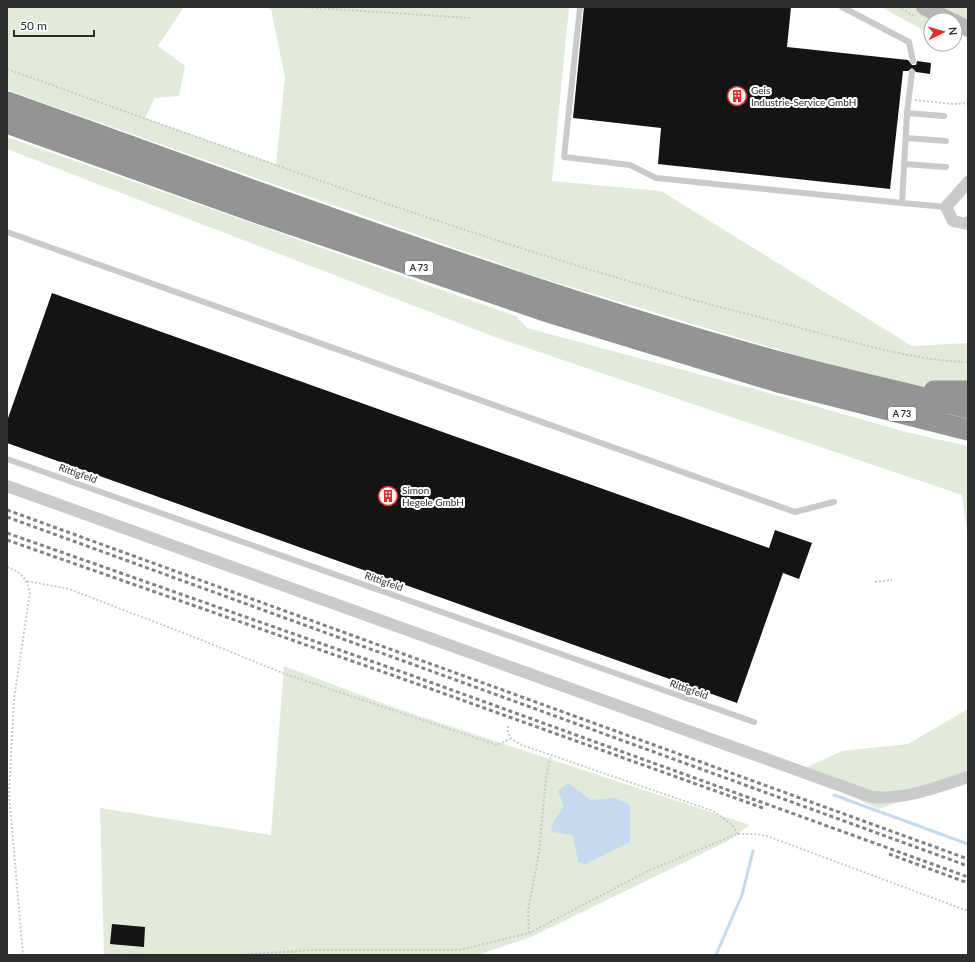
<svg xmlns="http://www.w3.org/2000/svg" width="975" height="962" viewBox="0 0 975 962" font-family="Lato,sans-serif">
<rect width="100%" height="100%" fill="#fff"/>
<path fill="#e2ebda" d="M7,7H184L158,46L185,66L179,96L155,98L145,118L276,164L285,77L271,9L262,7H569L552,181L661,191L912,346L968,343V393L909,386L789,353L531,275L7,90Z
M881,7H968V30L955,20H931V29L923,30Z
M7,137L516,316L527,328L754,389L910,433L968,446V537L962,495L495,337L7,149Z
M284,666L395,708L750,825L726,842L533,936L478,955H104L100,808L271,835Z
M968,709V778L879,809L796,772L842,751L908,744Z"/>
<path fill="#c5daec" d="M568,783L591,800L615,798L630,805V842L585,864L578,862L573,835L553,832L551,826L564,806L558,791Z"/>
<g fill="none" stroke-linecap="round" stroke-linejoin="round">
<path stroke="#c5daec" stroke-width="3" d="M834,795L968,844
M716,955L742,895L753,851"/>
</g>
<path fill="#141414" d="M584,7H791L787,47L908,60L912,65H916L917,61L931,63L930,74L916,72L912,68L908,71H903L890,189L658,164L661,128L573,118Z
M52,293L769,548L775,530L812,543L799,579L783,573L737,703L7,443V421Z
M112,924L145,927L144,947L110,944Z"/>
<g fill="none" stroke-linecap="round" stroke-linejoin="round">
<path stroke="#cacaca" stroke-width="2" stroke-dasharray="2 2" stroke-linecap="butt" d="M300,7L470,18
M898,7L914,16
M7,69C245,154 483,243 727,309C767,319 808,330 849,341C888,351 927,361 968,362
M915,100L953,104L968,103
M7,567C21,572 26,578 30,592L14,699L9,794L23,955
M27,581L69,589L194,637L285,674L497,745L510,739
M875,582L892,580
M508,726C507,738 513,740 522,745L713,811L731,824L738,834
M529,933L528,911L539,852L546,778L551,755
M136,953V955
M239,955L311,950H460L529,933L648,871L722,840L738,834H756L767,836L968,911"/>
<path stroke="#cacaca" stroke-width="6" d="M580,7L564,157L630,165L656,178L902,203
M842,7L909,42L913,61
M912,72L907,113L902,203L946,207
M907,113L944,116
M906,138L946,141
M904,164L946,167
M7,232L795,512L834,502
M7,459L754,722"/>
<path stroke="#cacaca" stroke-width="12" d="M968,182L946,207L953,221L967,224L968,222
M7,486L872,797C905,800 937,787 968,777"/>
<path stroke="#b7b7b7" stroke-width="16" d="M924,7L950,20
M955,22L968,29"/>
<path stroke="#949494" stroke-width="21" d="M7,102C266,194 525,293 791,365C849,381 909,394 968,408
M7,123L258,213L551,313L778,382L968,430
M934,391H968"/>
<path stroke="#828282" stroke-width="3" stroke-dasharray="4 3" stroke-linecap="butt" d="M7,510L968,859
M7,517L968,866
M7,533L405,673L968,877
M7,540L406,680L763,808
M889,854L968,883"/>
</g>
<defs>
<symbol id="building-ring" viewBox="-11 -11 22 22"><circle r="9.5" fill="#fff" stroke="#eb2c29" stroke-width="1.5"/><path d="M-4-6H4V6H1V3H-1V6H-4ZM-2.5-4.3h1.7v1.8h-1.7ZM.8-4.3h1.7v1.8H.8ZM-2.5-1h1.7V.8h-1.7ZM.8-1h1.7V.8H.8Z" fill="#eb2c29"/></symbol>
</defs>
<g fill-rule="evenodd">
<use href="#building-ring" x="726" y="85" width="22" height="22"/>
<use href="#building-ring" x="377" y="485" width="22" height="22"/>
</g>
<g text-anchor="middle" stroke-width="4" stroke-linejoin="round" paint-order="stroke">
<g fill="#fff" stroke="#6c6c6c" stroke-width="1">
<rect x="405" y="261" width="28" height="14" rx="3"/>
<rect x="888" y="407" width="28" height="14" rx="3"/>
</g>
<g font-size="9" font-weight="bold" fill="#2d2d2d">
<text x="419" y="271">A 73</text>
<text x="902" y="417">A 73</text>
</g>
<g font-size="10" fill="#2d2d2d" stroke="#fff" text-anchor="start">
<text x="751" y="94">Geis<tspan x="751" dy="12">Industrie-Service GmbH</tspan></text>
<text x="402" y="494">Simon<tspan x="402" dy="12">Hegele GmbH</tspan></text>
</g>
<g font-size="10" fill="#2d2d2d" stroke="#fff">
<text transform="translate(78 473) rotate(19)" y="4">Rittigfeld</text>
<text transform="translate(384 581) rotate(19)" y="4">Rittigfeld</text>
<text transform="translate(689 689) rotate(19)" y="4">Rittigfeld</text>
</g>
</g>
<rect width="975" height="962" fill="none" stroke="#2d2d2d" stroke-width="16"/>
<g transform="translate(943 32) rotate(85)"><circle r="19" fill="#ffffff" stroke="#ababab"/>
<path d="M0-3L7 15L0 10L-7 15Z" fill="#eb2c29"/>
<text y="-6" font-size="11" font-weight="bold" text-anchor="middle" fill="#2d2d2d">N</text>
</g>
<path d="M14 30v6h80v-6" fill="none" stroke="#2d2d2d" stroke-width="2"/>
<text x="20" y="30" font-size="12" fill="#2d2d2d" stroke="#ffffff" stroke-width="3" paint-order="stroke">50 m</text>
</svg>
